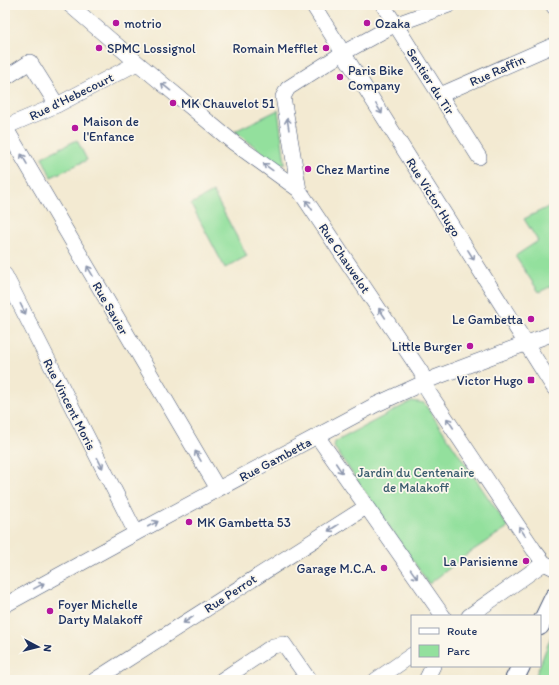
<svg xmlns="http://www.w3.org/2000/svg" width="559" height="685" viewBox="0 0 559 685" font-family="Itim,sans-serif">
<rect width="100%" height="100%" fill="#fbf7ec"/>
<filter id="ink" filterUnits="userSpaceOnUse"><feTurbulence type="fractalNoise" baseFrequency=".025" numOctaves="2"/><feDisplacementMap in="SourceGraphic" scale="8" xChannelSelector="R" yChannelSelector="G"/><feConvolveMatrix kernelMatrix="1 2 1 2 8 2 1 2 1" color-interpolation-filters="sRGB"/></filter>
<filter id="wash" filterUnits="userSpaceOnUse"><feTurbulence type="fractalNoise" baseFrequency=".012" numOctaves="4" result="noise"/><feDisplacementMap in="SourceGraphic" scale="16" xChannelSelector="R" yChannelSelector="G"/><feGaussianBlur stdDeviation="0.9" result="paint"/><feColorMatrix in="noise" values="0 0 0 0 0 0 0 0 0 0 0 0 0 0 0 0 0 1.4 0 .05"/><feComposite in="paint" operator="in"/></filter>
<g filter="url(#wash)">
<rect width="100%" height="100%" fill="#f3ead2"/>
<path fill="#93e09d" stroke="#57887e" d="M278,110L285,163L278,165L235,131Z
M77,140L87,160L51,177L42,157Z
M213,192L247,256L225,268L191,204Z
M554,204V285L539,292L515,256L538,241L524,219Z
M412,401L424,403L508,527L469,553L429,584L334,447L335,442Z
M554,629V671L550,680H534Z"/>
</g>
<g filter="url(#ink)">
<g fill="none" stroke-linecap="round" stroke-linejoin="round">
<defs>
<path id="minor" d="M70,5L140,65L234,143L299,190L421,372L429,393L534,550L544,563L554,568
M313,5L554,388
M383,5L479,157
M553,5L554,7
M5,78L30,62L57,105
M440,95L554,45
M5,127L218,489
M5,127L57,105L137,63
M299,190L283,97L288,88L343,53L394,25L449,5
M5,275L136,533
M317,436L443,616
M5,605L136,533L375,405L434,378L554,333
M469,616L544,563
M95,680L366,507
M222,680L273,646L284,644L309,680
M376,680L412,655
M426,680L433,666"/>
<path id="tertiary" d="M540,626L554,597
M514,680L521,666"/>
</defs>
<use href="#minor" stroke="#3b4b6f" stroke-width="16"/>
<use href="#tertiary" stroke="#3b4b6f" stroke-width="20"/>
<use href="#minor" stroke="#fff" stroke-width="15"/>
<use href="#tertiary" stroke="#fff" stroke-width="18"/>
</g>
<defs><path id="oneway-shaft" d="M-6 0H5M1.5-3L5.5 0L1.5 3" fill="none" stroke-width="1.6" stroke-linecap="round" stroke-linejoin="round"/></defs>
<g stroke="#8d97ae">
<use href="#oneway-shaft" transform="translate(166 87) rotate(-141)"/>
<use href="#oneway-shaft" transform="translate(379 109) rotate(58)"/>
<use href="#oneway-shaft" transform="translate(288 124) rotate(-99)"/>
<use href="#oneway-shaft" transform="translate(24 159) rotate(-120)"/>
<use href="#oneway-shaft" transform="translate(268 167) rotate(-144)"/>
<use href="#oneway-shaft" transform="translate(309 205) rotate(-124)"/>
<use href="#oneway-shaft" transform="translate(471 255) rotate(58)"/>
<use href="#oneway-shaft" transform="translate(90 271) rotate(-120)"/>
<use href="#oneway-shaft" transform="translate(23 309) rotate(63)"/>
<use href="#oneway-shaft" transform="translate(382 313) rotate(-124)"/>
<use href="#oneway-shaft" transform="translate(450 423) rotate(-124)"/>
<use href="#oneway-shaft" transform="translate(198 456) rotate(-120)"/>
<use href="#oneway-shaft" transform="translate(100 463) rotate(63)"/>
<use href="#oneway-shaft" transform="translate(339 468) rotate(56)"/>
<use href="#oneway-shaft" transform="translate(153 524) rotate(-28)"/>
<use href="#oneway-shaft" transform="translate(333 528) rotate(147)"/>
<use href="#oneway-shaft" transform="translate(522 531) rotate(-124)"/>
<use href="#oneway-shaft" transform="translate(414 574) rotate(55)"/>
<use href="#oneway-shaft" transform="translate(39 586) rotate(-29)"/>
<use href="#oneway-shaft" transform="translate(188 620) rotate(147)"/>
</g>
</g>
<g fill="#b5179e" stroke="#fbf7ec" stroke-width="1.5">
<circle cx="116" cy="23" r="4"/>
<circle cx="367" cy="23" r="4"/>
<circle cx="99" cy="48" r="4"/>
<circle cx="326" cy="48" r="4"/>
<circle cx="340" cy="77" r="4"/>
<circle cx="173" cy="103" r="4"/>
<circle cx="75" cy="128" r="4"/>
<circle cx="308" cy="169" r="4"/>
<circle cx="531" cy="319" r="4"/>
<circle cx="470" cy="346" r="4"/>
<rect x="527" y="376" width="8" height="8" rx="2"/>
<circle cx="189" cy="522" r="4"/>
<circle cx="526" cy="561" r="4"/>
<circle cx="384" cy="568" r="4"/>
<circle cx="50" cy="611" r="4"/>
</g>
<g text-anchor="middle" stroke-width="3.5" stroke-linejoin="round" paint-order="stroke">
<g font-size="13" fill="#1b2f5e" stroke="#fbf7ec" text-anchor="start">
<text x="124" y="28">motrio</text>
<text x="375" y="28">Ozaka</text>
<text x="107" y="53">SPMC Lossignol</text>
<text x="318" y="53" text-anchor="end">Romain Mefflet</text>
<text x="348" y="75">Paris Bike<tspan x="348" dy="15">Company</tspan></text>
<text x="181" y="108">MK Chauvelot 51</text>
<text x="83" y="126">Maison de<tspan x="83" dy="15">l'Enfance</tspan></text>
<text x="316" y="174">Chez Martine</text>
<text x="523" y="324" text-anchor="end">Le Gambetta</text>
<text x="462" y="351" text-anchor="end">Little Burger</text>
<text x="523" y="385" text-anchor="end">Victor Hugo</text>
<text x="197" y="527">MK Gambetta 53</text>
<text x="518" y="566" text-anchor="end">La Parisienne</text>
<text x="376" y="573" text-anchor="end">Garage M.C.A.</text>
<text x="58" y="609">Foyer Michelle<tspan x="58" dy="15">Darty Malakoff</tspan></text>
</g>
<g font-size="13" fill="#1b2f5e" stroke="#fbf7ec">
<text transform="translate(497 70) rotate(-24)" y="5">Rue Raffin</text>
<text transform="translate(431 81) rotate(57)" y="5">Sentier du Tir</text>
<text transform="translate(71 96) rotate(-26)" y="5">Rue d'Hebecourt</text>
<text transform="translate(434 197) rotate(58)" y="5">Rue Victor Hugo</text>
<text transform="translate(345 258) rotate(56)" y="5">Rue Chauvelot</text>
<text transform="translate(111 308) rotate(60)" y="5">Rue Savier</text>
<text transform="translate(70 404) rotate(63)" y="5">Rue Vincent Moris</text>
<text transform="translate(275 459) rotate(-28)" y="5">Rue Gambetta</text>
<text transform="translate(230 593) rotate(-33)" y="5">Rue Perrot</text>
</g>
<g font-size="13" fill="#395b6e" stroke="#fbf7ec">
<text x="416" y="477">Jardin du Centenaire<tspan x="416" dy="15">de Malakoff</tspan></text>
</g>
</g>
<rect width="559" height="685" fill="none" stroke="#fbf7ec" stroke-width="20"/>
<rect x="411" y="615" width="130" height="52" fill="#fbf7ec" stroke="#a1a7b3"/>
<rect x="419" y="628" width="20" height="6" fill="#ffffff" stroke="#a1a7b3"/>
<text x="447" y="635" font-size="12" fill="#1b2f5e">Route</text>
<rect x="419" y="645" width="20" height="12" fill="#93e09d" stroke="#a1a7b3"/>
<text x="447" y="655" font-size="12" fill="#1b2f5e">Parc</text>
<g transform="translate(38 647) rotate(97)" stroke="#fbf7ec" stroke-width="3" paint-order="stroke">
<path d="M0-3L7 15L0 10L-7 15Z" fill="#1b2f5e"/>
<text y="-6" font-size="11" font-weight="bold" text-anchor="middle" fill="#1b2f5e">N</text>
</g>
</svg>
